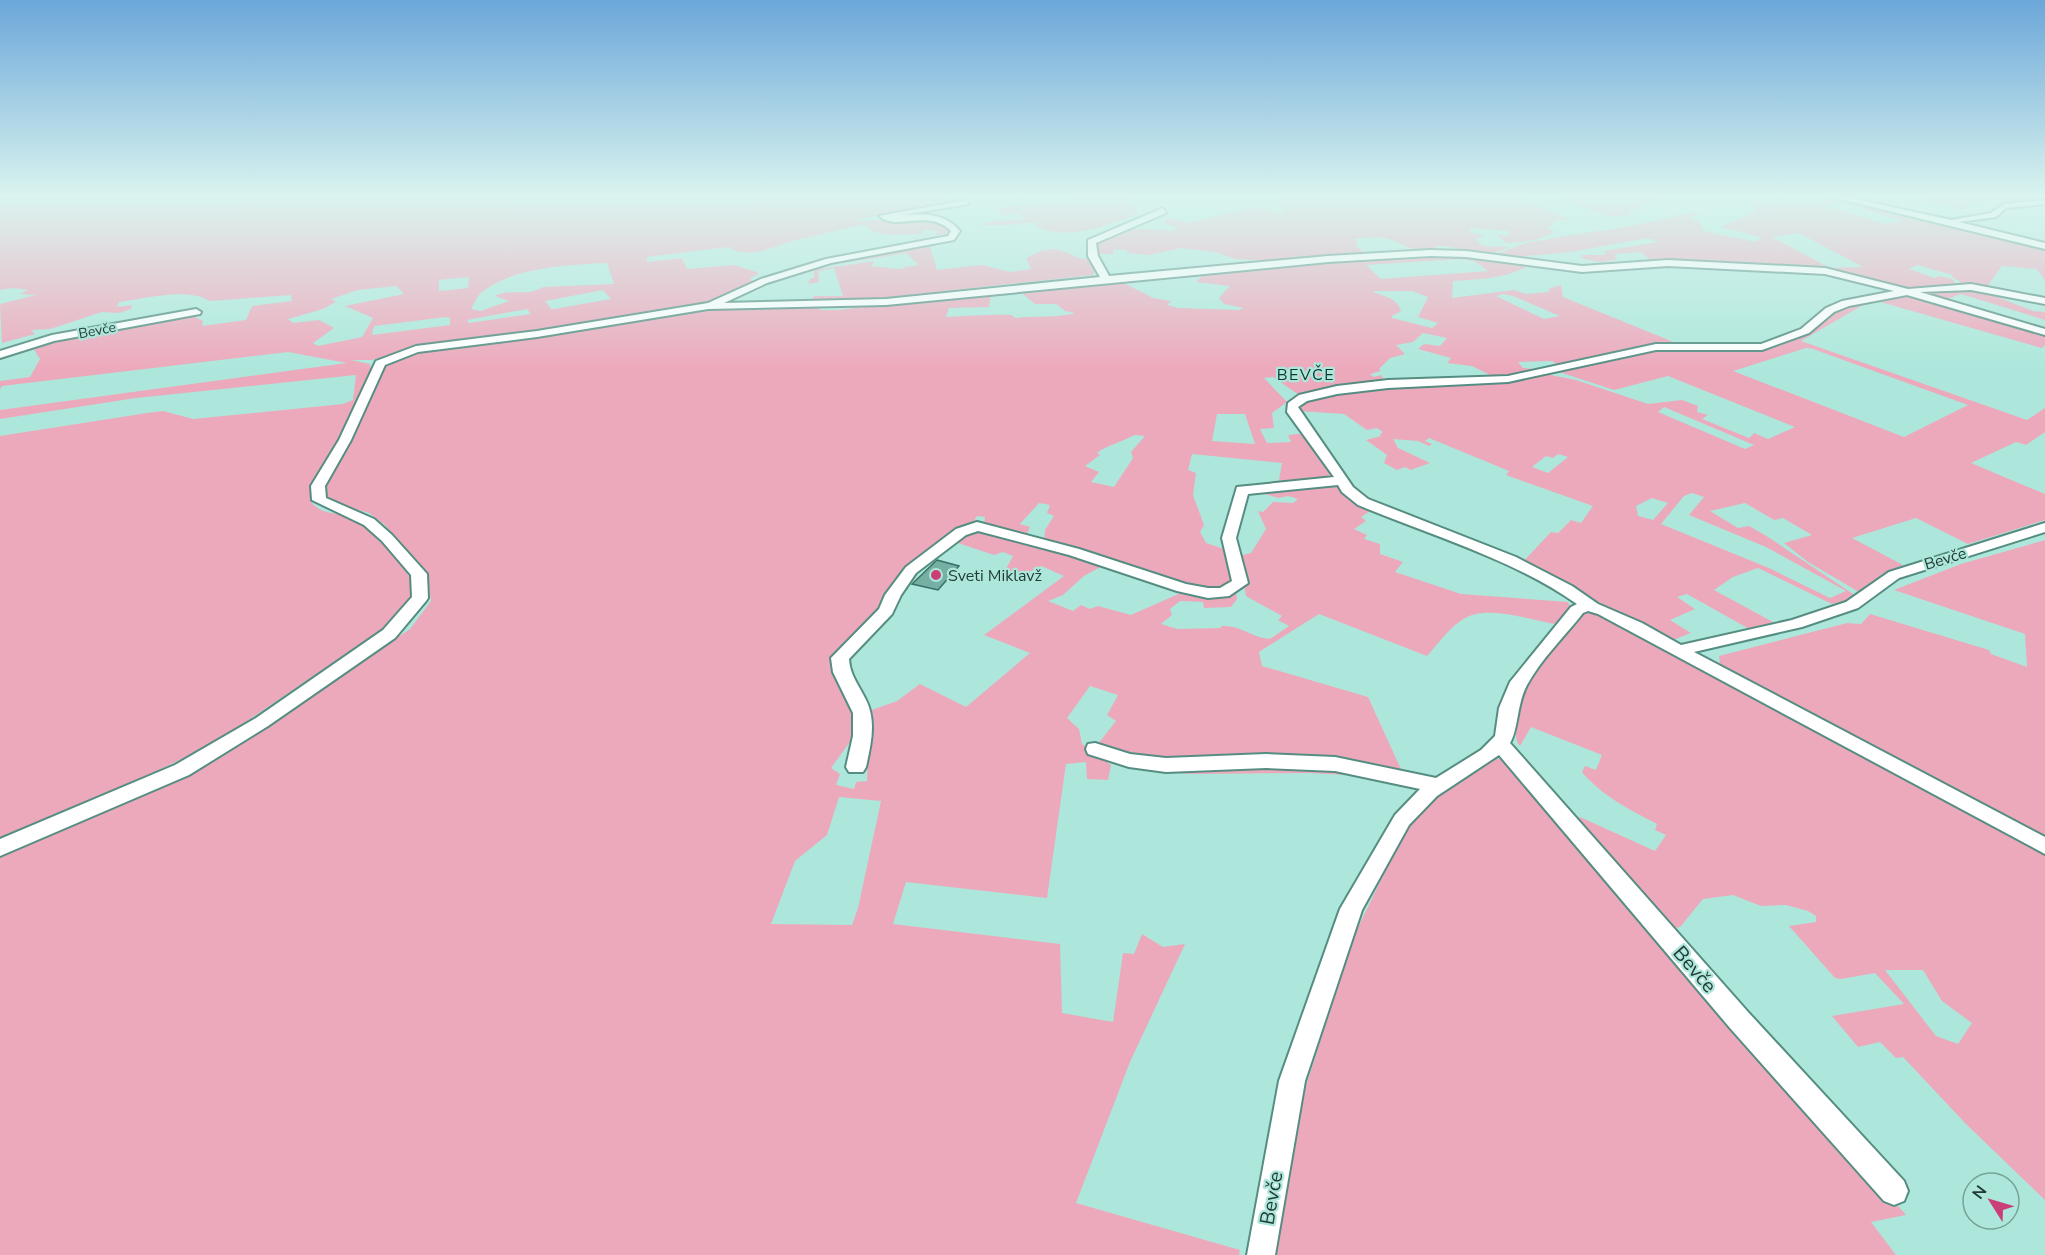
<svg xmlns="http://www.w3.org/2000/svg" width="2045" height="1255" viewBox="0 0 2045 1255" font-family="'Nunito Sans',sans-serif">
<rect width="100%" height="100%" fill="#ade7db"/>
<path fill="#eda9bc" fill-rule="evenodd" d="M0,195H953L921,206L853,221L932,218L952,230L951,234L936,235L937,231L924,230L922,234C901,233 880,240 864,225C843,228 825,234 805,238C780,242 753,262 728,247L647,257V262L682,258L687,269L734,265L759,273L750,279L756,283L711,303L600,323L410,349L372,360H351L370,364L371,369L359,402L317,479L310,500C320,516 338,512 353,517C369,523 399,559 408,575C413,583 412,593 412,603L387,626L216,742L63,817L0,841V436L147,413L163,411L193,419L343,404L353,400L356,375L136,398L0,419V410L15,408L347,363L288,352L2,386L0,389V381L30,377L40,359L31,345L189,314L203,321L202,326L246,320L252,306L292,301L291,295L210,301C185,287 145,299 119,302L117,307L132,305L131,309L119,313L102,312L50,329L31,330L35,334L2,343L0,304L36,295L20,294L28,290L12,288L0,290ZM607,263L614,284L543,287C527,297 510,288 495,296L509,301L481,311L471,309C474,304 477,296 481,293C511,267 569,265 607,263ZM469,277L468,288L439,291V280ZM396,286L404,294L345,306L373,318L362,337L318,346L313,343L334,328L319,320L293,323L288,319L323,309L336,302L331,299L358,290ZM603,290L611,299L554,309H551L545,301ZM527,309L531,314L469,323L467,320ZM446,317L450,318V325L372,335L374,326Z
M1080,195H1135L1126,200L1139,213C1112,224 1060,245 1033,223L1053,220L1008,225H981L993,221L1026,219L1017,213L1002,215L997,208L1070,202L1073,197Z
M1317,195H1514L1571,220H1554L1556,222L1549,223L1553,225L1547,227L1554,232C1539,241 1522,242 1506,243L1497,235H1511L1508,231L1472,228L1469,230L1475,234L1486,235L1475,239L1483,246L1508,247C1482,264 1460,244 1435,246L1439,251C1416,255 1409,246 1389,239C1380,236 1365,238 1355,239L1358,245L1355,246L1364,252L1361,255L1297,260H1254L1236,259L1215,252L1182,248L1148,255L1127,253V250L1114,249L1113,254H1096L1094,249C1107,225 1151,228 1174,231L1177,228L1162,222L1172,219L1189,223L1257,206L1275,213L1284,212L1277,200Z
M1542,195L1593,199L1626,195L1657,196L1638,209L1626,212L1633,216H1609L1567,202L1568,199Z
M1938,195H2045V201L1977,200L1979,202L1962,204L1967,208L1961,210L1925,200L1928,199L1923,197Z
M1837,198L2045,247V281L2037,269L2002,266L1986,288L1965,285L1952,277L1953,275L1917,265L1909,269L1934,278L1939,276L1952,279L1956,284L1908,289L1821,270L1653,263L1641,252L1615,254L1616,260L1600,262L1583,259L1582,255H1605L1604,251L1658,242L1648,238L1570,252L1516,257L1521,261L1487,256C1503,254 1515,245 1531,242C1585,232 1640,227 1692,212L1699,214L1689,218L1700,222L1703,231L1756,242L1761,237L1721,227L1755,212V207L1742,203L1809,204ZM1840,202L1903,221L1885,224L1822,205ZM1799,233L1863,267L1830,268L1772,237Z
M943,242L930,247L937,270L982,265L1010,272L1031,269L1026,258C1038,252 1050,246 1063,251C1076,255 1074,259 1090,259L1096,270L1093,275L871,299L812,300L814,296H843L834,268L818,271L819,282L808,284L810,279L814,278V270L874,261L872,267C884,266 896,271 906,268L903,267L919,265L906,253L812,268Z
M1437,255L1531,264C1508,279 1479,279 1453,281L1452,298L1514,290L1526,294L1548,292L1550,290L1548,289L1561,285L1563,297L1676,343L1654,345L1559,366L1552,361L1518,362L1523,368L1542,370L1494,377L1472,366L1447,363L1451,358L1418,349L1424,344L1440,346L1447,338L1423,333L1413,342L1396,345L1405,354L1390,358L1379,369L1381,371L1370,374L1374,377L1381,375L1383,378L1381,380L1302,397L1273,377L1264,378L1287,402L1272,413L1274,428L1260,429L1267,443L1291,442L1288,435L1306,433L1335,476L1333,478L1278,486L1282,463L1192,454L1188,470L1196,473L1193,495L1204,525L1200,532L1206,543L1227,550L1234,566L1232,585L1222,590L1186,586L1145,571L1044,542L1045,530L1054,516L1047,513L1050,505L1039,503L1020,524L1030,527L1027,534L1022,536L984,524L985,517L977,516L974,521L906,568L895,580L880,614L835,654L857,732L831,768L840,774L836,785L854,789L856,782L867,781L869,711L897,701L920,684L966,707L1030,653L984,635L1064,576L1041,566L1015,579L1003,574L1013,556L1003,552L994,555L952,541L962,534L982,530L1104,565L1084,576L1063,595L1048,601L1073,611L1081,605L1090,609L1098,606L1131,615L1185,591L1221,596L1236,592L1237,599L1231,607L1204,608L1203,602L1180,601L1170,609L1172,615L1161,624L1177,629L1221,628V626C1242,625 1250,637 1270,639L1289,626L1278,620L1282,616L1246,596L1239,556L1251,553L1266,529L1258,511L1263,512L1273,502L1293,503L1298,499L1288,496L1279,498L1261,493L1333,484L1370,507V511L1361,517L1366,521L1354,529L1367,535L1364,539L1380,544V554L1403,562L1395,572L1461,594L1568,602L1571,608L1555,624C1528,620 1484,602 1459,622C1447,631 1437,645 1427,656L1319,614L1259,652L1262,666L1368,697L1405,778L1309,773L1190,774L1162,771L1097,745L1116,721L1107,715L1118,695L1090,686L1067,718L1079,729L1082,744L1111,765L1108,780L1087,779L1086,762L1066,764L1047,898L906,882L893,924L1060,944L1062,1013L1113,1022L1123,953L1134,954L1142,934L1163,947L1185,944L1130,1062L1076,1203L1240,1250L1239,1255H0V851L262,728L410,629L431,601L427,574L385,525L369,513L326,501L323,495L380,371L386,364L407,353L703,308L819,306L820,310H838L991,293L989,307L949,308L946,317C970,316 991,314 1012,315L1015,318C1035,316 1058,318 1075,313L1065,311L1056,304H1035L1018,290L1118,280L1153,298L1171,301L1167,305L1178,308L1239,310L1244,308L1224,304L1219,298L1230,286L1196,282L1205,273L1285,264ZM1460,259L1474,261L1488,271L1381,279L1366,265ZM1372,291H1412L1428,297L1418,317L1438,323L1432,328L1392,318V316L1401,311C1397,297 1383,297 1372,291ZM1503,294L1513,296L1560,316L1544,319L1496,296ZM1217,414H1245L1255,444L1212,441ZM1135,435L1145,436L1131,452L1133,458L1114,487L1091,482L1099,472L1085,466L1100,455L1097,453C1100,449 1127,439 1135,435ZM839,797L881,801L858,908L852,925L771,924L795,861L827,835Z
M1950,287L2001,294L1995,296L2033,311L2045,312V320L1961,294L1948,299L2045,328V331L1913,292Z
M1905,295L2045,333V345L2042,348L1877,301L1863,305L1801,341L2027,420L2045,408V432L2026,445L2016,442L1971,463L2045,494V520L1968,544L1916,518L1852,538L1903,565L1882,574L1859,592L1808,562L1784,543L1812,535L1783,518L1774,520L1745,503L1710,511L1738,528L1749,526L1768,537L1859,598L1832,604L1758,568L1733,577L1714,590L1773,622L1770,626L1751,630L1687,594L1677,597L1695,609L1670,620L1691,633L1673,640L1522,563L1551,532L1558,533L1571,520L1581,523L1593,506L1506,475L1509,471L1429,438L1425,441L1432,444L1429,446L1418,441L1393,439L1398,448L1430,463L1411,470L1405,467L1397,470L1384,463L1387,455L1366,440L1381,436L1380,434L1383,432L1377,428L1367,430L1344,414L1299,411L1302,403L1348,390L1501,381L1545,374L1576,380L1648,404L1682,400L1698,406L1697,412L1708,415L1702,419L1749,438L1754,433L1768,439L1795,427L1668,376L1614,390L1559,372L1664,348L1742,350L1775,346L1812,331L1837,310L1852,304ZM1806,348L1813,349L1968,405L1904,437L1733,371ZM1664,407L1754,445L1745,449L1658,412ZM1558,454L1568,457L1548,473L1532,467L1546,456L1553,458ZM1692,493L1704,497L1689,515L1766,547L1846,591L1830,598L1769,568L1661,524L1684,496ZM1652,498L1668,503L1653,520L1638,516L1636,506Z
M2045,540V841L1720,665L1719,656L1847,623L1861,624L1870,614L1989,650L1991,654L2027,667L2025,634L1894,590L1961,564Z
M1590,612L1598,613L2045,852V1200L1966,1124L1903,1057L1896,1058L1880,1042L1858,1047L1832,1016L1904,1004L1875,973L1841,979L1835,978L1789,926L1816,922V916L1808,911L1786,905L1761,906L1733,895L1703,899L1680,927L1671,929L1576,824L1580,817L1655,851L1666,835L1655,830L1657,824C1630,810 1602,796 1582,772L1585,766L1596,770L1602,755L1531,727L1520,746C1509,735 1520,691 1528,679C1538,663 1553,651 1565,637C1574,626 1574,616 1590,612ZM1885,970H1923L1942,1001L1972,1023L1958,1044L1936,1036Z
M1496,758L1505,761L1906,1215L1871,1222L1896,1255H1269L1302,1099L1352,940L1406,828L1437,797L1486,762Z"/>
<path fill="#76afa3" stroke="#387065" stroke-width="1.5" d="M937,560L959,566L938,590L912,584Z"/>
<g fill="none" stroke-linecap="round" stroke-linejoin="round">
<defs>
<path id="minor" d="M1823,195H1837L1951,220L1991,213L2004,204L2045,200V204L2006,208L1996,217L1959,222L2045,243V249Z
M966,200L969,204L902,215C924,213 945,213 960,231L954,240L831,263L767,283L724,303L886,299L1100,277L1088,256V240L1163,208L1166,213L1096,243L1098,256L1109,276L1328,256L1430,250L1466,251L1582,266L1668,260L1825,268L1908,289L1971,284L2045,298V304L1971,290L1920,292L2045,329V335L1907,295L1849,306L1834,312L1809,333L1762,350H1656L1508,382L1388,388L1337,394L1307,401L1298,407L1353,487L1368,499L1516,557L1572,586L1598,604L1642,623L1681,645L1792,620L1846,602L1889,572L2045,523V532L1899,578L1858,608L1802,627L1694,652L2045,837V854L1598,614L1588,611L1583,613C1565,636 1541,659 1527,685C1517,703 1518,731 1510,743L1748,1012L1904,1181L1908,1191L1904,1201L1894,1205L1884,1201L1730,1028L1499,755L1437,796L1409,825L1362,910L1305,1081L1275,1255H1247L1279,1081L1340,909L1395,815L1420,789L1335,771L1266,768L1166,772L1129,767L1088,754L1086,749L1088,744L1095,743L1130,754L1166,758L1266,754L1335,757L1436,778L1481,750L1495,736L1499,708L1510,682L1571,607L1577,604C1511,558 1432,536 1358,505L1342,492L1338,485L1248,494L1236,538L1248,583L1229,596L1208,598L1177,591L1069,555L978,531L966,535L916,573L901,595L892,614L849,659C850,675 858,684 865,698C877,720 871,744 866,767L863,772H849L846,767L853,736V713L833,672L831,658L879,609L885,595L906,567L956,529L977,522L1079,549L1186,584L1208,588H1220L1232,581L1222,538L1237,487L1334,477L1287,412L1288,403L1299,395L1337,386L1388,380L1508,376L1656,344H1761L1801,329L1826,308L1842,301L1894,291L1825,274L1668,266L1582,272L1466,257L1430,256L1328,262L886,305L708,309L537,337L418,352L385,365L351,440L325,486L326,498L374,519L392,535L427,574L428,598L426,601L395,638L268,726L189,775L0,856V839L175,765L256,718L383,630L412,597L411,575L382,541L364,525L312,500L311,486L339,440L376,361L416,346L537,331L708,303L761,279L826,259L948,236L951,231C928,208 897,232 879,216Z
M196,309L201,312L200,314L54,341L0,358V351L52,335Z"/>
</defs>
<use href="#minor" stroke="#568d82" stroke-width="4"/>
<use href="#minor" fill="#fff" fill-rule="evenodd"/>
</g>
<linearGradient id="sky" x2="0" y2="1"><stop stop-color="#6ba7d9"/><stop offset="0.53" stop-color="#daf4ef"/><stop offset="1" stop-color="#daf4ef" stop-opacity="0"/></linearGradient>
<rect width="2045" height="370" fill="url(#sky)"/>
<circle fill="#ca4076" stroke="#ade7db" stroke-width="2" cx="936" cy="575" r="6"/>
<g text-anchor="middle" stroke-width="4.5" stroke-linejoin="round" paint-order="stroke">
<g font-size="14" fill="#233b36" stroke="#ade7db">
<text transform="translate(97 330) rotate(-11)" y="5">Bevče</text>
</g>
<g font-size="16" letter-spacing="1.5" fill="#0c3932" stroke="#ade7db">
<text x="1306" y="380">BEVČE</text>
</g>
<g font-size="16" fill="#233b36" stroke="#ade7db">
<text transform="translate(1945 558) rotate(-17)" y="6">Bevče</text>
</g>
<g font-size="16" fill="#233b36" stroke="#ade7db" text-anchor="start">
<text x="948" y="581">Sveti Miklavž</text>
</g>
<g font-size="20" fill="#233b36" stroke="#ade7db">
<text transform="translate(1695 969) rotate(49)" y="7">Bevče</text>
<text transform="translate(1271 1198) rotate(-80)" y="7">Bevče</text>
</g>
</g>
<g transform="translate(1991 1201) rotate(307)"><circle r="28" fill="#ade7db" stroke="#76a299" stroke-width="1.5"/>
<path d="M0-4.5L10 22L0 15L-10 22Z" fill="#ca4076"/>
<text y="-9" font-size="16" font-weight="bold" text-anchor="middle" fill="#233b36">N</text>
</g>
</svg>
